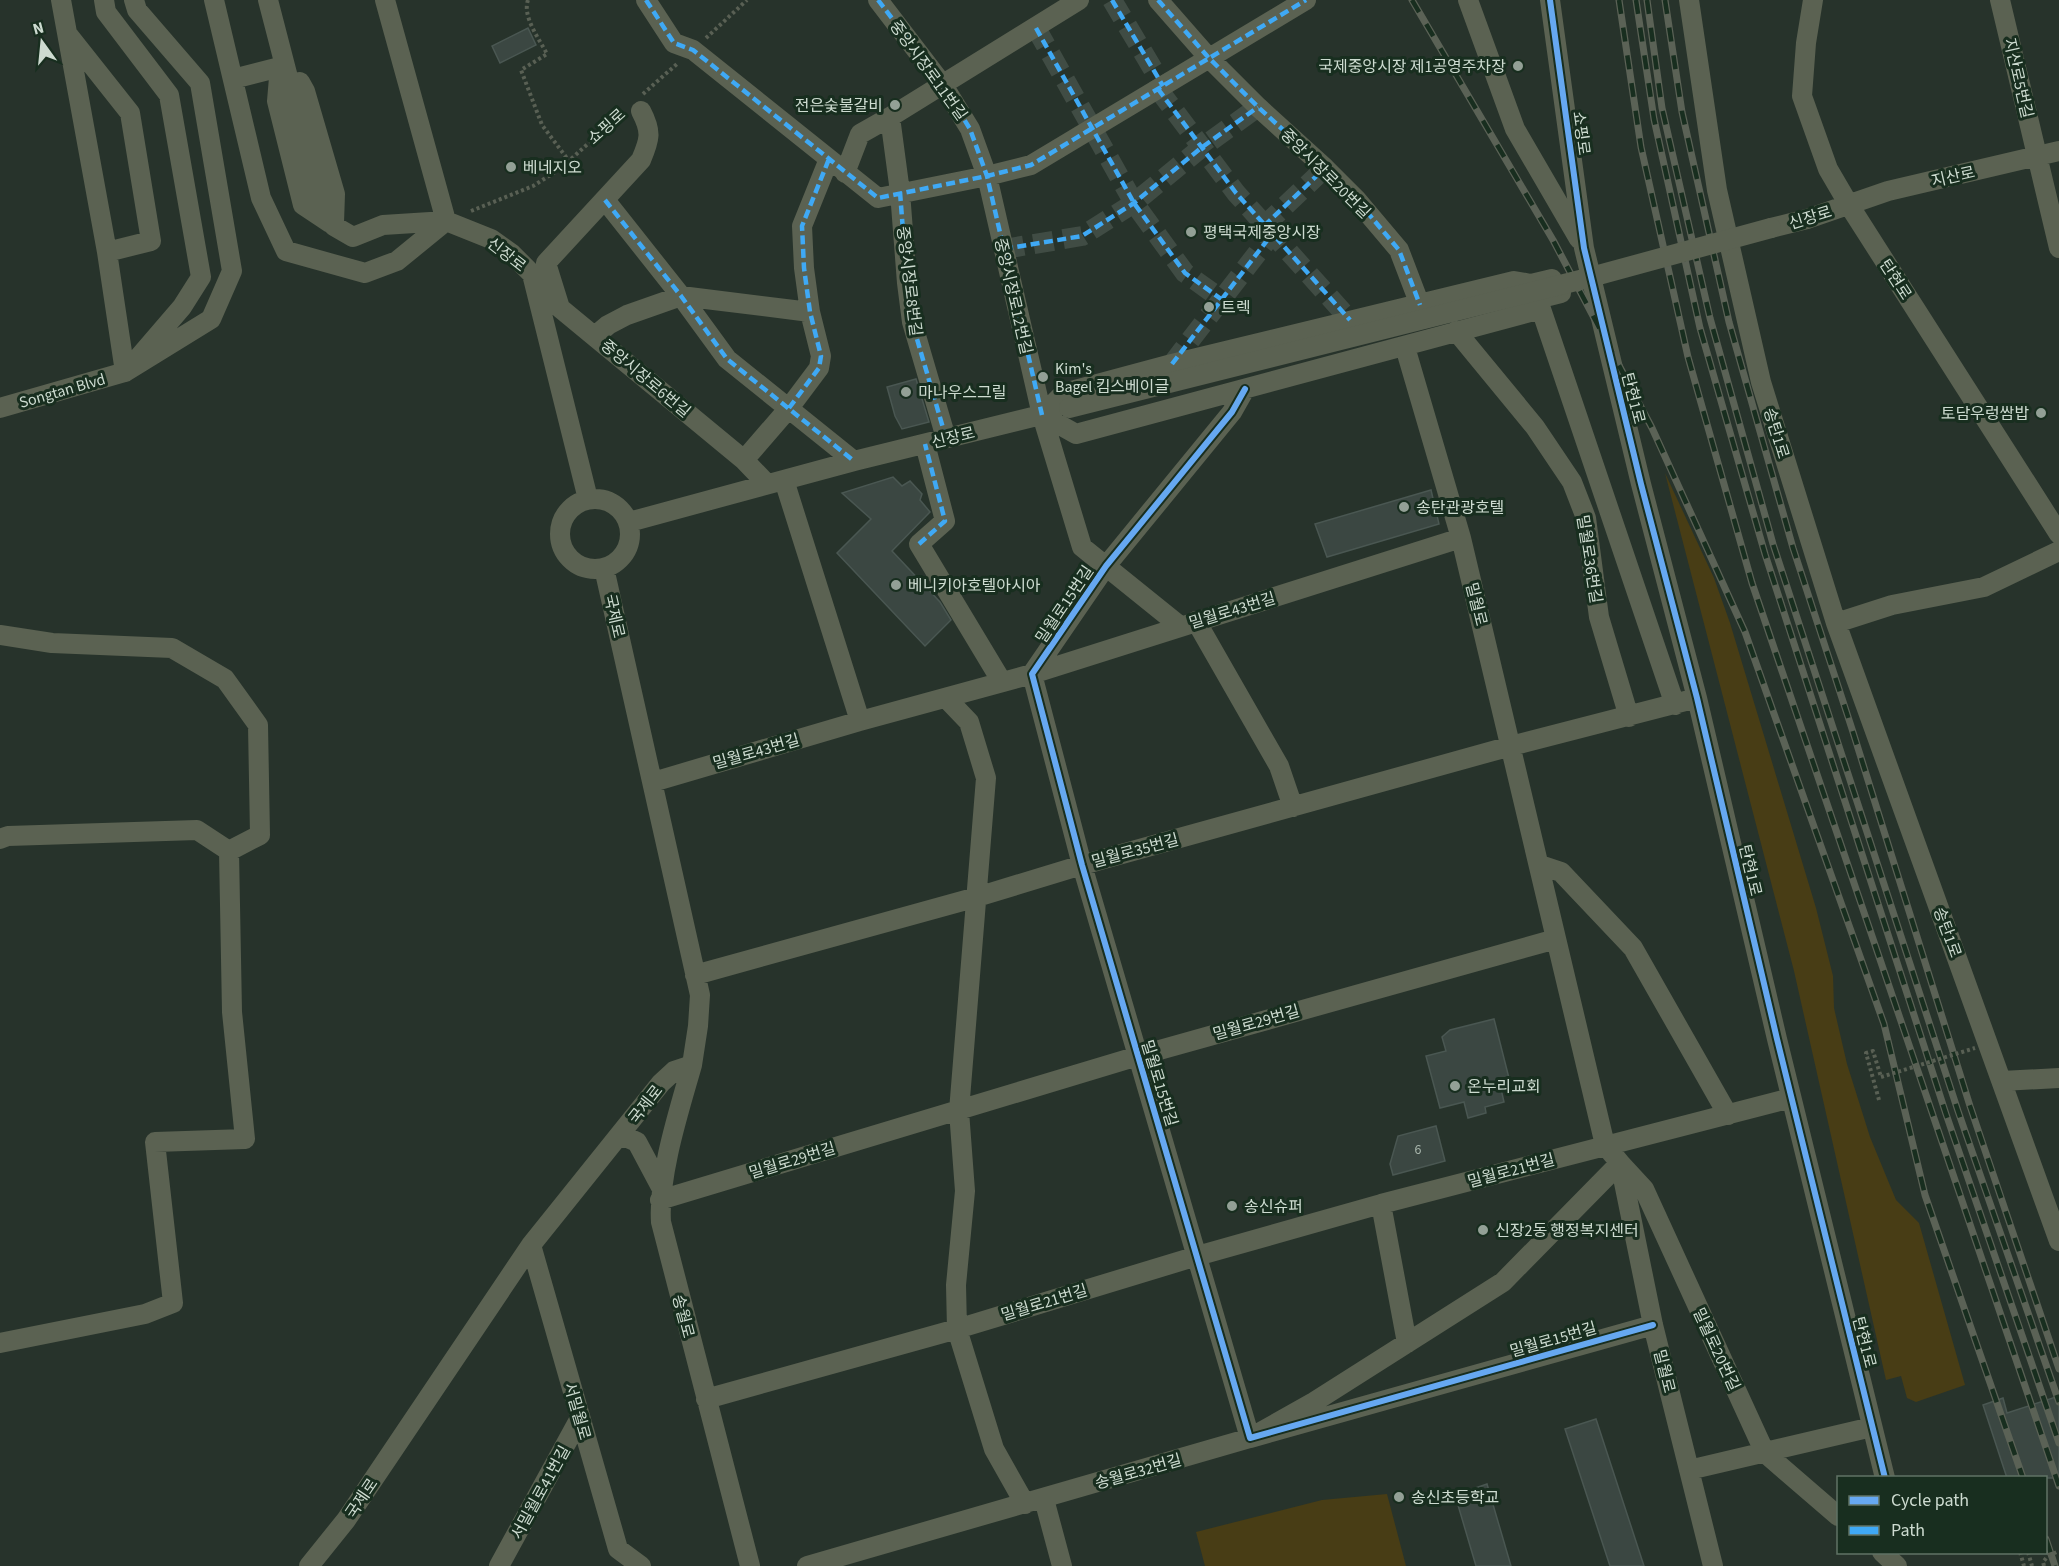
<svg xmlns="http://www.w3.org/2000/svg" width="2059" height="1566" viewBox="0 0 2059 1566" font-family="'Source Sans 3','Noto Sans KR',sans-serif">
<rect width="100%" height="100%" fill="#27332b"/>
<path fill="#483d15" d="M1665,473L1714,578L1730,623L1816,908L1833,976L1834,1008L1847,1064L1870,1137L1896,1200L1919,1223L1965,1385L1916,1402L1907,1398L1901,1376L1886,1380L1794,971Z
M1387,1494L1406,1566H1205L1196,1532L1322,1500Z"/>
<path fill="#3b4742" stroke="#4a5752" stroke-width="1.5" d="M528,28L536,45L500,63L492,46Z
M916,379L929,422L902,429L895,416L887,387Z
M893,477L902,486L910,481L922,494L920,500L930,512L892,551L940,602L951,620L925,646L837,553L871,519L842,493Z
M1431,490L1439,524L1327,557L1315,524Z
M1494,1019L1511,1086L1501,1089L1504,1102L1485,1107L1486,1113L1468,1118L1464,1102L1440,1108L1426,1056L1446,1051L1442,1037L1450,1030Z
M1436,1126L1445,1161L1393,1175L1390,1164L1398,1136Z
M2059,1396V1478H2007L1983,1405L2003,1398L2007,1413Z
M1596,1419L1644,1566H1610L1565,1429Z
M1487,1484L1511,1566H1476L1455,1495Z"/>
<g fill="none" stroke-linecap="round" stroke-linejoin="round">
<path stroke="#404c44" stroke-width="20" stroke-dasharray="20 10" stroke-linecap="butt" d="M1112,0L1163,86
M1036,28L1134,203L1185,273L1221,299
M1158,89L1236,193L1350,320
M1264,226L1325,168
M1004,249L1082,236L1134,203L1201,148L1258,107
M1172,364L1272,234"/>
<path stroke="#596054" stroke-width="4" stroke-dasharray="3 3" stroke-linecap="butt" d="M528,0C522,17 540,40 547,54L521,70L542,125L569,161
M706,38L747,0
M643,94L678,63
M471,211L533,186L560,169L624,111
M1879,1100L1866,1053L1873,1051L1881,1077
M2020,1552L2024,1566
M2028,1552L2032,1566"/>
<path stroke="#5b6252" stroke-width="20" d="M61,0L107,252L125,372
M104,0L106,12L169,95L201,277L182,307L139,357
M214,0L261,198L286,251L365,273L397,261L446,221
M268,0L320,201L334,226L353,237L383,225L446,221L491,239L512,254L532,274L588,499
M385,0L446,221
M646,0L674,43L693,50L878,198L987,176L1031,165L1306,0
M878,0L943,85L970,129L987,176L1042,415L1082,547L1180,626
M1158,0L1208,57L1258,107L1325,168L1356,199L1399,250L1420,305
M1468,0L1515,129L1579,239
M1550,0L1584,248L1641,484L1697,698L1777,1039L1885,1478
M1689,0L1717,190L1761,382L1836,623L2059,1241
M1813,0L1806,43L1802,96L1828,169L1849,205L2059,534
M2000,0L2059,248
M69,36L130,113L151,241L107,252
M280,66L277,101L303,205L330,223
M233,79L280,67
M300,82L305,91L335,194L334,223
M641,111C652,132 650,139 641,160L546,263L560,308L744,460L767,484
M845,173L860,134L890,117
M605,200L681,296L727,359L854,461
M1771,228L1807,219L1888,191L2059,151
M1541,309L1675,705
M1456,331L1535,427L1572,482L1586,518L1599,617L1629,717
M595,336L608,325L627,315L681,296L810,312
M1405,347L1461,538L1605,1145L1620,1163L1653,1325L1713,1566
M1245,389L1232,412L1106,566L1032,674L1082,865L1250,1438L1653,1325
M0,408L125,372L211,319L232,271L200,83L137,10L134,0
M1042,415L1076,434L1541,309L1537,299L1561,293
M1042,415L1064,393L1172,364L1514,281L1531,284L1552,279
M946,438L912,322L907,283L900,192L890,117L1079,0
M925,444L945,521L919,544L1002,682
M744,460L789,408L819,368L821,356L810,312L804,268L802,226L829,159
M784,480L860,721
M560 534a35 35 0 1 1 70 0a35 35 0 1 1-70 0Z
M629,522L854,461L1053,412
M1196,621L1279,766L1293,807
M1836,623L1892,605L1984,587L2059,551
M0,635L52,643L172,648L225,679L258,725L260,835L229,851L232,1012L245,1139L155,1142L173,1303L145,1314L0,1343
M946,698L969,722L986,778L959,1111L965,1191L956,1285L957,1329L994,1449L1025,1504
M653,782L860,721L1032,674L1461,538
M0,839L8,836L197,830L229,851
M1540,865L1561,872L1633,948L1728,1115
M695,975L977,897L1082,865L1511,746L1697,698
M692,1065C679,1111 658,1175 661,1222L750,1566
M2002,1081L2059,1078
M617,1138H628L637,1142L662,1189
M660,1200L1138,1056L1556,939
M1381,1204L1407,1343
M531,1245L618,1549L641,1566
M706,1399L957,1329L1197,1256L1381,1204L1791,1098
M1689,1470L1872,1427
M1044,1499L1062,1566
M1882,1552L1897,1566
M309,1566L346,1520L531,1245L661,1083L674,1071L692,1065L698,1026L700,995L604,568
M499,1566L580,1418
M807,1566L1250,1438L1314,1402L1503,1282L1620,1163L1644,1189L1765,1453L1838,1516"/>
<defs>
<path id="rail" d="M1412,0L1553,240L1652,428L1745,632L1884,1024L1925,1195L2023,1478
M1619,0L1641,147L1688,357L1752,583L2059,1486
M1636,0L1654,119L1700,328L1765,554L1946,1114L2059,1443
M1647,0L1662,108L1710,318L1773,544L1958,1111L2059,1402
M1665,0L1682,112L1729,322L1793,548L1852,729L1970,1106L2059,1369
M2046,1539L2055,1566"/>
</defs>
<use href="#rail" stroke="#5b6256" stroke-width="7"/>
<use href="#rail" stroke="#182e1f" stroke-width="4.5" stroke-dasharray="14" stroke-linecap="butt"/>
<path stroke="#596054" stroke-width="4" stroke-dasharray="3 3" stroke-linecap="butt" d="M1881,1077L1975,1048
M2044,1566L2043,1562L2048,1556L2059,1551"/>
<path stroke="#5b6252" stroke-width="20" d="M1069,408L1580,280L1771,228"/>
<path stroke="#3fa9f5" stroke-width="4.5" stroke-dasharray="9 4.5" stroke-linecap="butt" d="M646,0L674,43L693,50L878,198L987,176L1031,165L1306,0
M878,0L943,85L970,129L987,176L1042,415
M1112,0L1163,86
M1158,0L1208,57L1258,107L1325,168L1356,199L1399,250L1420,305
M1036,28L1134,203L1185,273L1221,299
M1158,89L1236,193L1350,320
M900,192L907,283L912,322L946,438
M605,200L681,296L727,359L854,461
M1264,226L1325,168
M1004,249L1082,236L1134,203L1201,148L1258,107
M1172,364L1272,234
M789,408L819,368L821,356L810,312L804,268L802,226L829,159
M919,544L945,521L925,444"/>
<defs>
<path id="cycleway" d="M1550,0L1584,248L1641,484L1697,698L1777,1039L1885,1478
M1245,389L1232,412L1106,566L1032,674L1082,865L1250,1438L1653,1325"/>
</defs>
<use href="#cycleway" stroke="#182e1f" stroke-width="10"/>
<use href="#cycleway" stroke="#66a8f1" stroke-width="6"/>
</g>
<g fill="#93a096" stroke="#182e1f" stroke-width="2">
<circle cx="1518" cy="66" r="6"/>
<circle cx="895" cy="105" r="6"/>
<circle cx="511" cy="167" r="6"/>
<circle cx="1191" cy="232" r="6"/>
<circle cx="1209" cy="307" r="6"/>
<circle cx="1043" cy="377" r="6"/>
<circle cx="906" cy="392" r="6"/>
<circle cx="2041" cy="413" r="6"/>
<circle cx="1404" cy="507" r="6"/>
<circle cx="896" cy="585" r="6"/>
<circle cx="1455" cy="1086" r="6"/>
<circle cx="1232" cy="1206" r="6"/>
<circle cx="1483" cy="1230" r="6"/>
<circle cx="1399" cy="1497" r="6"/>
</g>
<g text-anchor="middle" stroke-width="6" stroke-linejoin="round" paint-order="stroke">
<g font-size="14" fill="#a8b6ac">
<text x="1418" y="1154">6</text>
</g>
<g font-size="16" fill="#cddbd0" stroke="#182e1f" text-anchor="start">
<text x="1506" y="72" text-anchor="end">국제중앙시장 제1공영주차장</text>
<text x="883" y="111" text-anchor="end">전은숮불갈비</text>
<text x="523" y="173">베네지오</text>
<text x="1203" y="238">평택국제중앙시장</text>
<text x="1221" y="313">트렉</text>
<text x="1055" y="374">Kim's<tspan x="1055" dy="18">Bagel 킴스베이글</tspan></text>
<text x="918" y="398">마나우스그릴</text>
<text x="2029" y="419" text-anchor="end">토담우렁쌈밥</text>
<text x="1416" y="513">송탄관광호텔</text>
<text x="908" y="591">베니키아호텔아시아</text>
<text x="1467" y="1092">온누리교회</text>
<text x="1244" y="1212">송신슈퍼</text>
<text x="1495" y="1236">신장2동 행정복지센터</text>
<text x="1411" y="1503">송신초등학교</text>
</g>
<g font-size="16" fill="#cddbd0" stroke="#182e1f">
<text transform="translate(929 70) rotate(54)" y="6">중앙시장로11번길</text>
<text transform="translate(2019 78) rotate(77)" y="6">지산로5번길</text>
<text transform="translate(606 126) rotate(-42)" y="6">쇼핑로</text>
<text transform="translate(1582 133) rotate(82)" y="6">쇼핑로</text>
<text transform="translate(1326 173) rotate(45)" y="6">중앙시장로20번길</text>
<text transform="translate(1953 176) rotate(-13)" y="6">지산로</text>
<text transform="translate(1810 217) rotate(-17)" y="6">신장로</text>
<text transform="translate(507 254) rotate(38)" y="6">신장로</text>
<text transform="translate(1896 279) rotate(57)" y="6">탄현로</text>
<text transform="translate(910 281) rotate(83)" y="6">중앙시장로8번길</text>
<text transform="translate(1014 296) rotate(77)" y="6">중앙시장로12번길</text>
<text transform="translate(646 378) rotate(40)" y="6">중앙시장로6번길</text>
<text transform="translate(62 390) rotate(-16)" y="6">Songtan Blvd</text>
<text transform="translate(1634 398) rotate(76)" y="6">탄현1로</text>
<text transform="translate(1777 433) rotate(73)" y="6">송탄1로</text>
<text transform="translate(953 437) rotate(-14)" y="6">신장로</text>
<text transform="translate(1590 559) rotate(81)" y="6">밀월로36번길</text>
<text transform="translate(1064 604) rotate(-56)" y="6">밀월로15번길</text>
<text transform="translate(1477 604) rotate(76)" y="6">밀월로</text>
<text transform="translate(1232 610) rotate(-17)" y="6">밀월로43번길</text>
<text transform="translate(615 616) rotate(77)" y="6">국제로</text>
<text transform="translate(756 751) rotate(-16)" y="6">밀월로43번길</text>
<text transform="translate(1135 850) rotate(-15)" y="6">밀월로35번길</text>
<text transform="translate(1751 870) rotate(77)" y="6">탄현1로</text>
<text transform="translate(1948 932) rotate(70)" y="6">송탄1로</text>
<text transform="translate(1256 1022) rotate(-16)" y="6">밀월로29번길</text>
<text transform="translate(1160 1083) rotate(73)" y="6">밀월로15번길</text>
<text transform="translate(645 1104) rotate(-52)" y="6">국제로</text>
<text transform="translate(792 1160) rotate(-17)" y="6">밀월로29번길</text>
<text transform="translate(1511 1170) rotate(-15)" y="6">밀월로21번길</text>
<text transform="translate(1044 1302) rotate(-17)" y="6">밀월로21번길</text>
<text transform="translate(684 1316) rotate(75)" y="6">송월로</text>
<text transform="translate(1553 1339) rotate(-16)" y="6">밀월로15번길</text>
<text transform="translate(1865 1342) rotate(76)" y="6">탄현1로</text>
<text transform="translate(1717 1349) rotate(65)" y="6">밀월로20번길</text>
<text transform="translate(1665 1371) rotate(76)" y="6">밀월로</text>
<text transform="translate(578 1411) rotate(74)" y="6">서밀월로</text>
<text transform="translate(1138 1471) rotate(-16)" y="6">송월로32번길</text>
<text transform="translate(540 1492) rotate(-61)" y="6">서밀월로41번길</text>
<text transform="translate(361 1498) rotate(-56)" y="6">국제로</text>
</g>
</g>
<rect x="1837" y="1476" width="210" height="78" fill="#182e1f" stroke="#607366" stroke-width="1.5"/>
<rect x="1849" y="1496" width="30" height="9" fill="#66a8f1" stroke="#607366" stroke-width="1.5"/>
<text x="1891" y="1506" font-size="18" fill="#cddbd0">Cycle path</text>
<rect x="1849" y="1526" width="30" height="9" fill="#3fa9f5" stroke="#607366" stroke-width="1.5"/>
<text x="1891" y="1536" font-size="18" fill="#cddbd0">Path</text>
<g transform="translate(42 42) rotate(345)" stroke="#182e1f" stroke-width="4.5" paint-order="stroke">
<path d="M0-4.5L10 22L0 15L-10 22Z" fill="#cddbd0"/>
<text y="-9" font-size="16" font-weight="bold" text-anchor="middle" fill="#cddbd0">N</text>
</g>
</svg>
